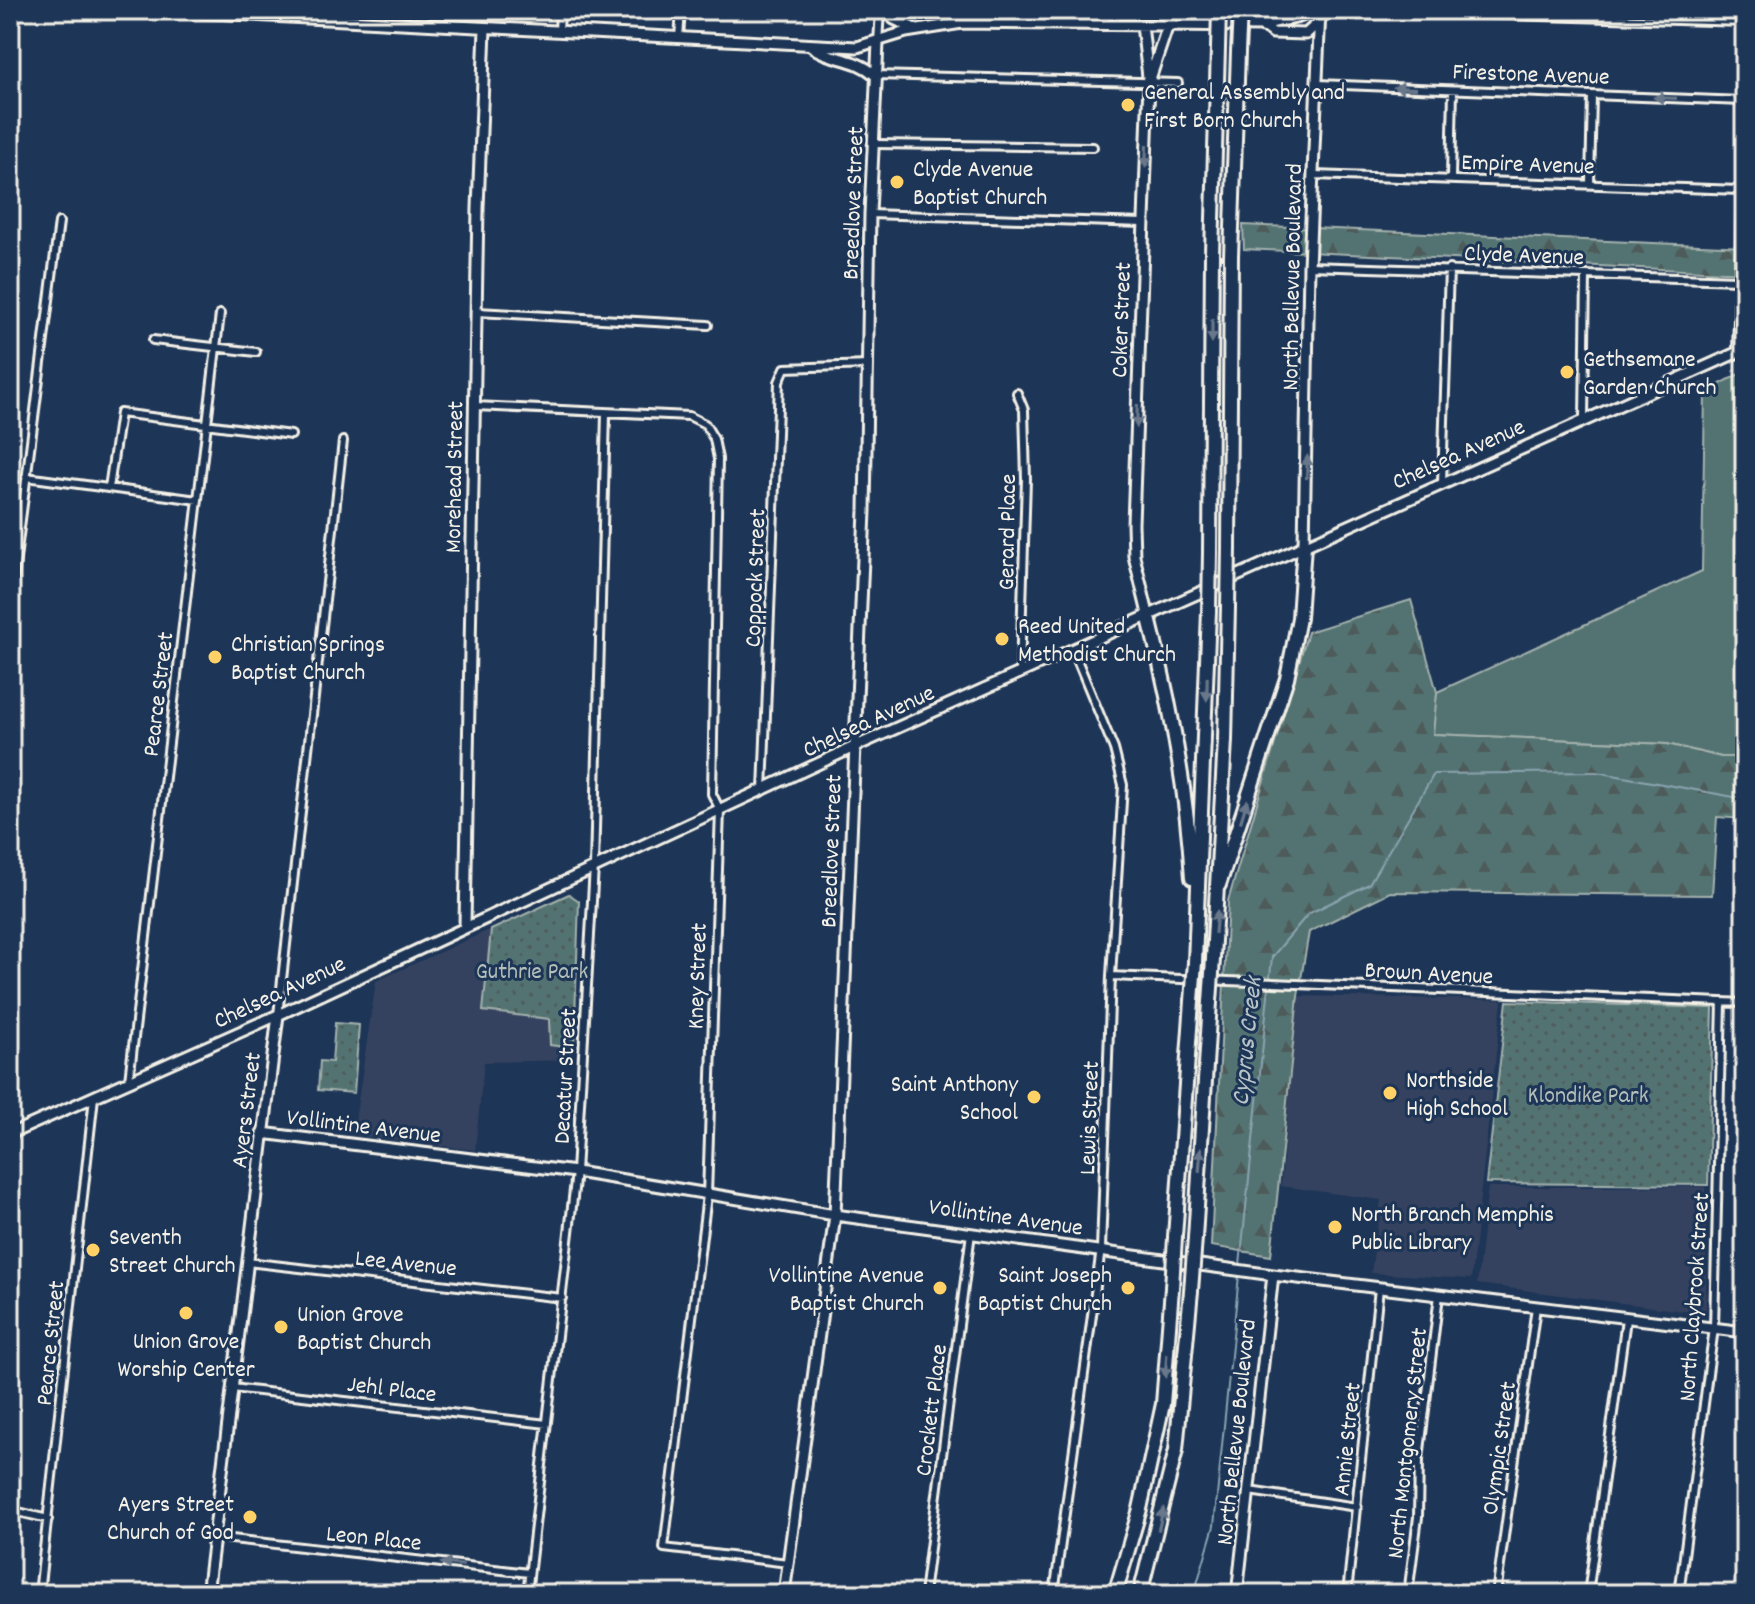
<svg xmlns="http://www.w3.org/2000/svg" width="1755" height="1604" viewBox="0 0 1755 1604" font-family="Dekko,sans-serif">
<defs>
<pattern id="forest-firs" width="22" height="20" patternUnits="userSpaceOnUse" patternTransform="scale(2)"><rect width="22" height="20" fill="#537372"/><path d="M5 1l3.5 6h-7zM16 11l3.5 6h-7z" fill="#4e5b5a"/></pattern>
<pattern id="park-dots" width="8" height="8" patternUnits="userSpaceOnUse" patternTransform="scale(2)"><rect width="8" height="8" fill="#537372"/><path d="M2 2h.1M6 6h.1" fill="none" stroke="#4e5b5a" stroke-width="1.8" stroke-linecap="round"/></pattern>
</defs>
<rect width="100%" height="100%" fill="#1d3557"/>
<filter id="ink" filterUnits="userSpaceOnUse"><feTurbulence type="fractalNoise" baseFrequency=".0125" numOctaves="2"/><feDisplacementMap in="SourceGraphic" scale="16" xChannelSelector="R" yChannelSelector="G"/><feConvolveMatrix kernelMatrix="1 2 1 2 8 2 1 2 1" color-interpolation-filters="sRGB"/></filter>
<g filter="url(#ink)">
<path fill="#34435f" d="M569,894L579,901L574,1048L570,1060L484,1062L475,1150L353,1135L376,981Z
M1298,996L1502,1000L1471,1279L1371,1273L1381,1200L1281,1186Z
M1488,1187H1706V1314L1477,1284Z"/>
<path fill="#537372" stroke="#a4b2ad" stroke-width="2" d="M1745,371V757H1721L1667,744L1432,734L1437,692L1702,571L1705,392Z"/>
<path fill="url(#forest-firs)" stroke="#a4b2ad" stroke-width="2" d="M1243,225L1745,247V273L1244,249Z
M1411,600L1437,692L1433,734L1667,744L1721,757H1745V819L1717,817L1712,895L1390,892L1309,932L1298,996L1271,1256L1211,1246L1228,901L1308,632Z"/>
<path fill="url(#park-dots)" stroke="#a4b2ad" stroke-width="2" d="M569,894L579,901L574,1048L550,1045L549,1019L483,1011L491,930Z
M1507,1001L1713,1008L1708,1185L1486,1183Z
M335,1023L359,1025L354,1093L318,1090L320,1061L332,1062Z"/>
<g fill="none" stroke-linecap="round" stroke-linejoin="round">
<path stroke="#8ba4b0" stroke-width="2" d="M1240,1265L1272,957L1308,914L1369,884L1434,774L1596,772L1745,799
M1194,1594L1214,1526L1239,1275"/>
<defs>
<path id="street" d="M1342,10L1745,22
M1320,13L1332,10
M1105,26V10
M559,32L560,10
M679,38L681,10
M878,43L880,10
M875,75L1178,83
M1318,84L1743,101
M874,144L1093,147
M1314,175L1740,190
M1451,178L1453,90
M1590,183L1592,96
M870,214L1143,223
M1309,266L1738,280
M477,312L708,325
M153,340L256,352
M1737,353L1745,69
M1017,393L1024,410L1026,479L1020,673
M475,406L689,416L705,424L714,439L718,459L712,794L720,810L707,1195L664,1548L788,1563
M1584,418L1586,275
M26,477L198,500
M1442,483L1449,269
M109,488L120,413L291,435
M10,606L59,222
M763,791L779,382L785,368L869,365
M1111,976L1745,1003
M278,1015L343,441
M129,1080L220,314
M247,1262L562,1298
M232,1388L547,1424
M1249,1491L1357,1507
M10,1510L48,1519
M214,1537L529,1573
M39,1594L94,1097
M527,1594L576,1172L594,867L606,413
M924,1594L971,1233
M1054,1594L1101,1249L1111,976L1123,785L1114,749L1073,650
M1347,1594L1379,1288
M1408,1594L1418,1517L1419,1459L1439,1295
M1496,1594L1536,1307
M1588,1594L1626,1319
M1679,1594L1714,1328L1722,1002"/>
<path id="secondary" d="M155,10L857,47L906,32L962,23L1264,26C1279,17 1297,23 1311,10
M884,10L894,19L917,30
M1142,25L1148,77
M1264,26L1273,33L1306,34L1320,21
M810,45C829,61 854,56 875,75
M1304,545L1309,266L1320,10
M1149,618L1134,556L1133,524L1149,82L1168,25
M465,925L478,208L485,29
M262,1133L576,1172L835,1215L1273,1275L1745,1332
M10,1134L278,1015L854,747L1745,349
M207,1594L278,1015
M784,1594L835,1215L865,511L870,214L878,43
M1237,1594L1273,1275"/>
<path id="highway" d="M1168,25L1171,10
M1264,26L1272,10
M1229,548L1231,256L1238,52
M1210,552L1212,253L1218,48
M1149,618C1171,705 1187,789 1192,878
M1219,885L1287,678L1299,618L1304,545
M1213,959L1225,740L1228,607
M1195,962L1209,611
M1175,1237L1192,1001
M1195,1238L1210,1002
M1115,1594L1140,1509L1163,1404L1172,1288
M1140,1594L1176,1450L1191,1291"/>
</defs>
<use href="#street" stroke="#f4f1e8" stroke-width="12"/>
<use href="#secondary" stroke="#f4f1e8" stroke-width="15"/>
<use href="#highway" stroke="#f4f1e8" stroke-width="18"/>
<use href="#street" stroke="#1d3557" stroke-width="6"/>
<use href="#secondary" stroke="#1d3557" stroke-width="9"/>
<use href="#highway" stroke="#1d3557" stroke-width="12"/>
<defs>
<path id="highway-bridge" d="M1218,48L1219,10
M1238,52L1240,10
M1228,607L1229,548
M1209,611L1210,552
M1192,1001L1195,962
M1210,1002L1213,959
M1172,1288L1175,1237
M1191,1291L1195,1238"/>
</defs>
<use href="#highway-bridge" stroke="#f4f1e8" stroke-width="18" stroke-linecap="butt"/>
<use href="#highway-bridge" stroke="#1d3557" stroke-width="12"/>
</g>
<defs><path id="oneway-solid" d="M-6-.8H1V-3.2L6.5 0L1 3.2V.8H-6Z" transform="scale(2)"/></defs>
<g fill="#68778a">
<use href="#oneway-solid" transform="translate(1405 88) rotate(-177)"/>
<use href="#oneway-solid" transform="translate(1665 98) rotate(-178)"/>
<use href="#oneway-solid" transform="translate(1146 156) rotate(93)"/>
<use href="#oneway-solid" transform="translate(1212 331) rotate(90)"/>
<use href="#oneway-solid" transform="translate(1137 416) rotate(92)"/>
<use href="#oneway-solid" transform="translate(1307 467) rotate(-88)"/>
<use href="#oneway-solid" transform="translate(1207 689) rotate(91)"/>
<use href="#oneway-solid" transform="translate(1244 811) rotate(-73)"/>
<use href="#oneway-solid" transform="translate(1216 922) rotate(-85)"/>
<use href="#oneway-solid" transform="translate(1200 1160) rotate(-86)"/>
<use href="#oneway-solid" transform="translate(1166 1366) rotate(94)"/>
<use href="#oneway-solid" transform="translate(1161 1519) rotate(-77)"/>
<use href="#oneway-solid" transform="translate(452 1564) rotate(-174)"/>
</g>
</g>
<g fill="#ffd166" stroke="#1d3557" stroke-width="3">
<circle cx="1128" cy="105" r="8"/>
<circle cx="897" cy="182" r="8"/>
<circle cx="1567" cy="372" r="8"/>
<circle cx="1002" cy="639" r="8"/>
<circle cx="215" cy="657" r="8"/>
<circle cx="1390" cy="1093" r="8"/>
<circle cx="1034" cy="1097" r="8"/>
<circle cx="1335" cy="1227" r="8"/>
<circle cx="93" cy="1250" r="8"/>
<circle cx="940" cy="1288" r="8"/>
<circle cx="1128" cy="1288" r="8"/>
<circle cx="186" cy="1313" r="8"/>
<circle cx="281" cy="1327" r="8"/>
<circle cx="250" cy="1517" r="8"/>
</g>
<g text-anchor="middle" stroke-width="6" stroke-linejoin="round" paint-order="stroke">
<g font-size="24" fill="#f4f1e8" stroke="#1d3557">
<text transform="translate(1531 73) rotate(2)" y="8">Firestone Avenue</text>
<text transform="translate(1528 163) rotate(2)" y="8">Empire Avenue</text>
<text transform="translate(852 203) rotate(-88)" y="8">Breedlove Street</text>
<text transform="translate(1524 254) rotate(2)" y="8">Clyde Avenue</text>
<text transform="translate(1291 277) rotate(-89)" y="8">North Bellevue Boulevard</text>
<text transform="translate(1120 320) rotate(-88)" y="8">Coker Street</text>
<text transform="translate(1458 453) rotate(-24)" y="8">Chelsea Avenue</text>
<text transform="translate(453 477) rotate(-89)" y="8">Morehead Street</text>
<text transform="translate(1006 532) rotate(-89)" y="8">Gerard Place</text>
<text transform="translate(754 578) rotate(-88)" y="8">Coppock Street</text>
<text transform="translate(157 694) rotate(-83)" y="8">Pearce Street</text>
<text transform="translate(868 720) rotate(-25)" y="8">Chelsea Avenue</text>
<text transform="translate(830 851) rotate(-88)" y="8">Breedlove Street</text>
<text transform="translate(1429 972) rotate(3)" y="8">Brown Avenue</text>
<text transform="translate(696 976) rotate(-88)" y="8">Kney Street</text>
<text transform="translate(279 991) rotate(-25)" y="8">Chelsea Avenue</text>
<text transform="translate(564 1076) rotate(-87)" y="8">Decatur Street</text>
<text transform="translate(245 1110) rotate(-83)" y="8">Ayers Street</text>
<text transform="translate(1088 1118) rotate(-88)" y="8">Lewis Street</text>
<text transform="translate(364 1125) rotate(7)" y="8">Vollintine Avenue</text>
<text transform="translate(1006 1216) rotate(8)" y="8">Vollintine Avenue</text>
<text transform="translate(406 1262) rotate(6)" y="8">Lee Avenue</text>
<text transform="translate(1693 1297) rotate(-86)" y="8">North Claybrook Street</text>
<text transform="translate(49 1343) rotate(-84)" y="8">Pearce Street</text>
<text transform="translate(392 1388) rotate(7)" y="8">Jehl Place</text>
<text transform="translate(930 1410) rotate(-83)" y="8">Crockett Place</text>
<text transform="translate(1235 1432) rotate(-84)" y="8">North Bellevue Boulevard</text>
<text transform="translate(1346 1439) rotate(-84)" y="8">Annie Street</text>
<text transform="translate(1406 1443) rotate(-84)" y="8">North Montgomery Street</text>
<text transform="translate(1498 1448) rotate(-82)" y="8">Olympic Street</text>
<text transform="translate(374 1537) rotate(6)" y="8">Leon Place</text>
</g>
<g font-size="24" fill="#f4f1e8" stroke="#1d3557" text-anchor="start">
<text x="1144" y="99">General Assembly and<tspan x="1144" dy="28">First Born Church</tspan></text>
<text x="913" y="176">Clyde Avenue<tspan x="913" dy="28">Baptist Church</tspan></text>
<text x="1583" y="366">Gethsemane<tspan x="1583" dy="28">Garden Church</tspan></text>
<text x="1018" y="633">Reed United<tspan x="1018" dy="28">Methodist Church</tspan></text>
<text x="231" y="651">Christian Springs<tspan x="231" dy="28">Baptist Church</tspan></text>
<text x="1406" y="1087">Northside<tspan x="1406" dy="28">High School</tspan></text>
<text x="1018" y="1091" text-anchor="end">Saint Anthony<tspan x="1018" dy="28">School</tspan></text>
<text x="1351" y="1221">North Branch Memphis<tspan x="1351" dy="28">Public Library</tspan></text>
<text x="109" y="1244">Seventh<tspan x="109" dy="28">Street Church</tspan></text>
<text x="924" y="1282" text-anchor="end">Vollintine Avenue<tspan x="924" dy="28">Baptist Church</tspan></text>
<text x="1112" y="1282" text-anchor="end">Saint Joseph<tspan x="1112" dy="28">Baptist Church</tspan></text>
<text x="297" y="1321">Union Grove<tspan x="297" dy="28">Baptist Church</tspan></text>
<text x="186" y="1348" text-anchor="middle">Union Grove<tspan x="186" dy="28">Worship Center</tspan></text>
<text x="234" y="1511" text-anchor="end">Ayers Street<tspan x="234" dy="28">Church of God</tspan></text>
</g>
<g font-size="24" fill="#b4bfb9" stroke="#1d3557">
<text x="532" y="978">Guthrie Park</text>
<text x="1588" y="1102">Klondike Park</text>
</g>
<g font-size="26" font-style="italic" fill="#b7c4c7" stroke="#1d3557">
<text transform="translate(1245 1041) rotate(-84)" y="9">Cyprus Creek</text>
</g>
</g>
<rect width="1755" height="1604" fill="none" stroke="#1d3557" stroke-width="40"/>
<rect x="20" y="20" width="1715" height="1564" fill="none" stroke="#f4f1e8" stroke-width="3" filter="url(#ink)"/>
</svg>
